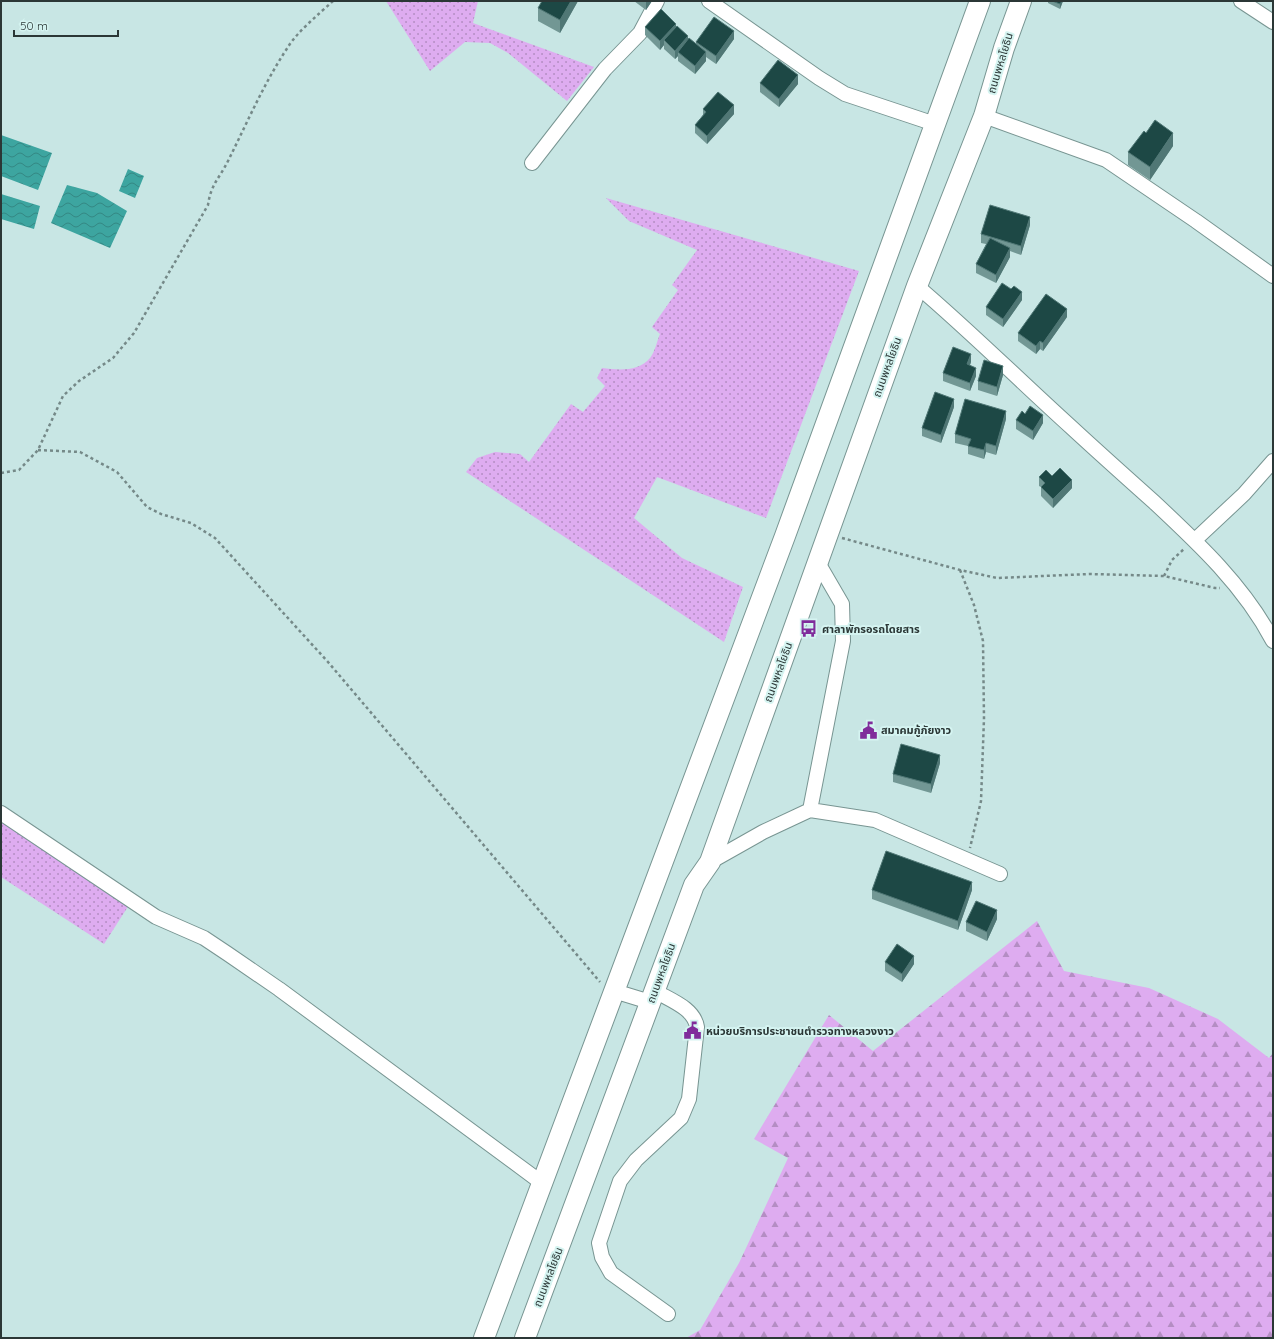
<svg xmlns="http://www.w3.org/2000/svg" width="1274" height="1339" viewBox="0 0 1274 1339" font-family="Quicksand,'Noto Sans Thai',sans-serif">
<defs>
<pattern id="green-dots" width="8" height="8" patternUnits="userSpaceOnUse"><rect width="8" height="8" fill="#deacf0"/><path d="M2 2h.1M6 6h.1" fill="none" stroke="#b48dc3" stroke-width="1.8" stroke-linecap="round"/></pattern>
<pattern id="forest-firs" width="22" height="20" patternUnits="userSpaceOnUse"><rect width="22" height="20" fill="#deacf0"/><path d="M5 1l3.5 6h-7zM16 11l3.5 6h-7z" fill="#b48dc3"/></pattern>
<pattern id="water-waves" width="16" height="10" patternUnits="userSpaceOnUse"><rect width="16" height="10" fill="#3da5a0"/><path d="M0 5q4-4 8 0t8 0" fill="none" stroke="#338783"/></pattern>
</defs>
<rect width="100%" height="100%" fill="#c8e6e4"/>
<path fill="url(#green-dots)" d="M386,1H478L473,23L594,67L567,101L508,53L490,43L465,42L430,71Z
M606,198L859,271L766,518L657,477L634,518L682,558L743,587L724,642L466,472L477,458L495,452L520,454L529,462L571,404L583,412L605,386L597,378L602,368C618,370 639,372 650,358C655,352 657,341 660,334L652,327L678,290L672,285L697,250L629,221Z
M1,818L129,905L104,944L1,877Z"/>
<path fill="url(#forest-firs)" d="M1037,921L1064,971L1149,988L1218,1019L1269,1058L1273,1053V1338H686L700,1330L739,1263L788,1158L754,1139L829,1015L873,1051Z"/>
<path fill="url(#water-waves)" d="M1,135L52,153L38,190L1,176Z
M128,169L144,176L135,198L119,191Z
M67,185L97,193L127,211L110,248L51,223Z
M1,194L40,206L34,229L1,219Z"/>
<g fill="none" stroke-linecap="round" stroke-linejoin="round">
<defs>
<path id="minor" d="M709,1L819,78L845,94L935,124
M1241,1L1273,22
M984,116L1106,160L1196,221L1273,276
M532,163L605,69L640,33L657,1
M917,286C970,331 1019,380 1071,427C1098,452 1126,477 1154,502C1199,544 1244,586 1273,641
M1195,540L1244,494L1273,461
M810,810L875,820L1000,874
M1,813L156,917L204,938L228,954L279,989L542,1183
M710,862L763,832L810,810L843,641L842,604L817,561
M614,991L650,1002
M655,991C670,1000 694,1008 697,1027L689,1099L681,1118L636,1160L620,1181L599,1243L602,1257L611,1273L668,1314"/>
<path id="highway" d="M484,1338L785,536L980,1
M525,1338L694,885L710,862L917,286L984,116L1004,48L1021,1"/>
</defs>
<use href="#minor" stroke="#789592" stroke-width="16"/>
<use href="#highway" stroke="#789592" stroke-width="22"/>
<path stroke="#758988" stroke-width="2.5" stroke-dasharray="3 3" stroke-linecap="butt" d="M38,450L80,452L117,472L147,507L161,514L191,523L215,538L328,662L600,982
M1,473L19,470L38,450L63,396L79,381L113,358L134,333L208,205C211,184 219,179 228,161C247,123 264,83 288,47C297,32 319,14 333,1
M842,538L960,570L997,578L1090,574L1164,576L1215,588H1220
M960,570L974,605L983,641L984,718L981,801L970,848
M1164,576L1172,560L1184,549"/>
<use href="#minor" stroke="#fff" stroke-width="14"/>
<use href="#highway" stroke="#fff" stroke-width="20"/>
</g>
<path fill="#729794" d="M578,1L560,33L538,21V8Z
M634,1H652L646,10Z
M1048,1H1063L1060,9L1048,3Z
M645,27H676L688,39L696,44V42L734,39L716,64L706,57V61L695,74L678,61V56L675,59L664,49V45L660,50L645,35Z
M760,83L798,84L779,107L760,92Z
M703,109L734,114L707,144L695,133V125L703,115Z
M1173,146L1150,180L1128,165V152Z
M1030,225L1021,255L1010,251V257L996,283L976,273V264L986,244L981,243V234Z
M1011,289L1022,300L1003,327L986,315V307Z
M1067,317L1043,351L1040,349L1036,354L1018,341V333Z
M971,362L970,365L976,376L970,391L943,381V373Z
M1003,375L997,396L978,390V381Z
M954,407L941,443L922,436V428Z
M1025,414L1043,423L1033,440L1016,429V420Z
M1006,419L996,455L986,452L984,459L968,454V446L955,443V434Z
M1052,476L1072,488L1053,508L1041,496V487L1039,486V477Z
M940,763L931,793L893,782V774Z
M872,890H972L958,930L872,899Z
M997,919L987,941L966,931V922Z
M885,962L914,964L902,982L885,971Z"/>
<path fill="#507775" d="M571,1H578L560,33V20Z
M646,1H652L646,10Z
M1062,1H1063L1060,9V4Z
M676,24V33L664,40V45L660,50V41Z
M734,31V39L716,64V56Z
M688,36V45L678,52V56L675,59V51Z
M706,52V61L695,74V66Z
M798,75V84L779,107V99Z
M734,105V114L707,144V136Z
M1173,133V146L1150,180V167Z
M1030,217V225L1021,255V246Z
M1010,248V257L996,283V275Z
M1022,292V300L1003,327V319Z
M1067,309V317L1043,351V343Z
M1040,341V349L1036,354V346Z
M971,354V362L967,373V364Z
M1003,366V375L997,396V387Z
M976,368V376L970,391V383Z
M954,399V407L941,443V435Z
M1006,411V419L996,455V446Z
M1043,415V423L1033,440V431Z
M986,443V452L984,459V450Z
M1072,480V488L1053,508V499Z
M940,755V763L931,793V784Z
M972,882V890L958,930V921Z
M997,910V919L987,941V932Z
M914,956V964L902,982V974Z"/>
<path fill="#1d4845" stroke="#507775" d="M542,1H571L560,20L538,8Z
M1052,1H1062L1060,4Z
M661,9L676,24L660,41L645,27Z
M714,17L734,31L716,56L696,42Z
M677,26L688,36L675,51L664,40Z
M689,38L706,52L695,66L678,52Z
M778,60L798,75L779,99L760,83Z
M718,92L734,105L707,136L695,125L706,112L703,109Z
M1155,120L1173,133L1150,167L1128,152L1144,131L1146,133Z
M990,205L1030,217L1021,246L981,234Z
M990,238L1010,248L996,275L976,264Z
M1002,283L1011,289L1014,286L1022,292L1003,319L986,307Z
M1046,294L1067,309L1043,343L1040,341L1036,346L1018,333Z
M953,347L971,354L967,364L976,368L970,383L943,373Z
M984,360L1003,366L997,387L978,381Z
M935,392L954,399L941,435L922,428Z
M965,399L1006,411L996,446L986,443L984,450L968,446L971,439L955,434Z
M1030,406L1043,415L1033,431L1016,420L1022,411L1025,414Z
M1060,468L1072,480L1053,499L1041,487L1045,483L1039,477L1046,470L1052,476Z
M901,744L940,755L931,784L893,774Z
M886,851L972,882L958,921L872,890Z
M976,901L997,910L987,932L966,922Z
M897,944L914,956L902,974L885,962Z"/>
<defs>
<symbol id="bus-bare" viewBox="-9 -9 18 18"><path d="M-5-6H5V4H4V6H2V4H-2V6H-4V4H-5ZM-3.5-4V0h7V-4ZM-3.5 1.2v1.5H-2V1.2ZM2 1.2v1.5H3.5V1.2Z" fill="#802c9b" stroke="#d5f4f1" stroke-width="2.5" paint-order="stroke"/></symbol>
<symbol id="civic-bare" viewBox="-9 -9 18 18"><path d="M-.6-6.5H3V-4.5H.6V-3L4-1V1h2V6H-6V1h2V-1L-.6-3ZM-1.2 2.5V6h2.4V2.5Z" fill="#802c9b" stroke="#d5f4f1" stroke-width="2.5" paint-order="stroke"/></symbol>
</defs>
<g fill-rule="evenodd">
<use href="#bus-bare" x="796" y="616" width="25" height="25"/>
<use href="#civic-bare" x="856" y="718" width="25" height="25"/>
<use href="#civic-bare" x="680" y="1018" width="25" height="25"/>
</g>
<g text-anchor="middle" stroke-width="4" stroke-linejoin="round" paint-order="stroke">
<g font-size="11" fill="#2b3736" stroke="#d5f4f1">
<text transform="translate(1000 63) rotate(-73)" y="4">ถนนพหลโยธิน</text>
<text transform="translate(887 367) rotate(-70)" y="4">ถนนพหลโยธิน</text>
<text transform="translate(778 672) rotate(-70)" y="4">ถนนพหลโยธิน</text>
<text transform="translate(661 973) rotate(-70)" y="4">ถนนพหลโยธิน</text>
<text transform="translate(548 1277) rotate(-69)" y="4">ถนนพหลโยธิน</text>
</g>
<g font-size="11" font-weight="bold" fill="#2b3736" stroke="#d5f4f1" text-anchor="start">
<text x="822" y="633">ศาลาพักรอรถโดยสาร</text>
<text x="881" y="734">สมาคมกู้ภัยงาว</text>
<text x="706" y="1035">หน่วยบริการประชาชนตำรวจทางหลวงงาว</text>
</g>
</g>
<rect width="1274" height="1339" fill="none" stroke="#2b3736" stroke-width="4"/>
<path d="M14 30v6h104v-6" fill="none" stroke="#2b3736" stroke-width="2"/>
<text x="20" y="30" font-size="12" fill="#2b3736" stroke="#d5f4f1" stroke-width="3" paint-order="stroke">50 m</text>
</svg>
